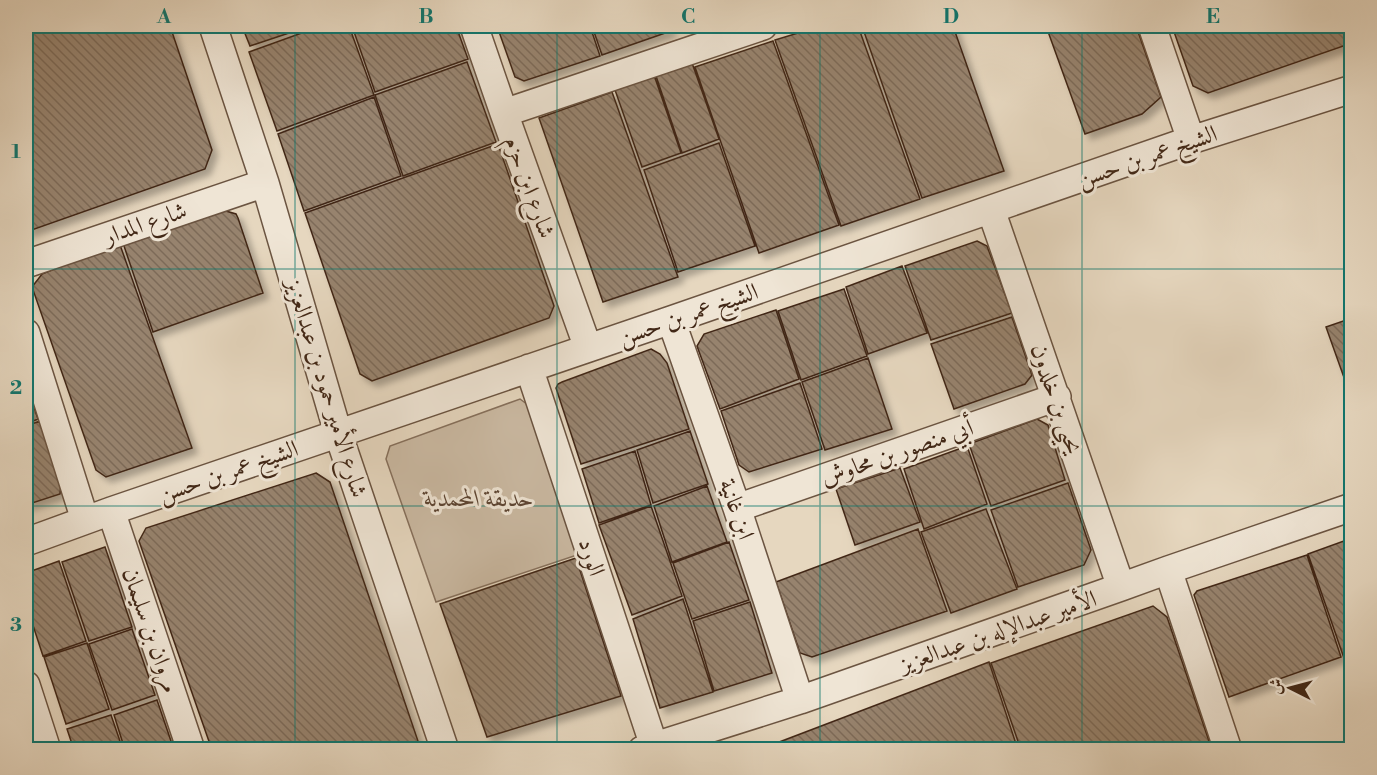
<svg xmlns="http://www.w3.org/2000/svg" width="1377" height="775" viewBox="0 0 1377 775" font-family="'Libre Bodoni',Amiri,serif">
<defs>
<pattern id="building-back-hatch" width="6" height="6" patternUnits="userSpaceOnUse" patternTransform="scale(1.5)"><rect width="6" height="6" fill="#97836e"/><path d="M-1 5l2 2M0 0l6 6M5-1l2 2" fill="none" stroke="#7d6b59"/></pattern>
<filter id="shadow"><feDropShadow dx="5.5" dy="5.5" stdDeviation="3" flood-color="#0004"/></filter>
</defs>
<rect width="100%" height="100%" fill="#e6d7bf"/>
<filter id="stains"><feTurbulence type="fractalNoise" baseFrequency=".00333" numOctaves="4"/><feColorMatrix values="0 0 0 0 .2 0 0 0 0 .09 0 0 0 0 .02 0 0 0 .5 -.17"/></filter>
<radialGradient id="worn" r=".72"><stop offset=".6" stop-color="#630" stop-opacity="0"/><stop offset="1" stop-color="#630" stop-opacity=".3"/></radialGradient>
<path fill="#cab9a2" stroke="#86705c" stroke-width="1.5" d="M520,399L528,405L577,555L436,602L386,459L390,446Z"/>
<path fill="url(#building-back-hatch)" stroke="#422817" stroke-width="1.5" filter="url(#shadow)" d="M26,26H170L212,150L205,169L26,232Z
M242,26H310L250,46Z
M321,26H349L374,95L277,131L249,52Z
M352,26H456L468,59L375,92Z
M497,26H590L600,56L524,81L515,77Z
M592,26H669L671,31L602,55Z
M821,26H858L920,199L841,226L775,40Z
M862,26H953L1004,171L922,198Z
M1046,26H1136L1161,97L1142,114L1085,134Z
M1172,26H1352V43L1208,93L1193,86Z
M773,41L839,225L759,253L695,67Z
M467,62L496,142L403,176L375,95Z
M692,63L719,139L682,153L656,76Z
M654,75L681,153L642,167L615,90Z
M612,92L678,277L603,302L539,118Z
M374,97L401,176L304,211L278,134Z
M719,143L755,246L678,272L644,170Z
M498,144L554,306L549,318L372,381L360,374L305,213Z
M219,209L236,214L238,218L263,293L153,332L123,243Z
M977,241L987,246L1012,313L931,340L905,266Z
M119,242L192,448L106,477L96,470L32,287L42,274Z
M902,266L927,333L868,354L846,287Z
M844,289L867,356L801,380L778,311Z
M776,310L799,379L720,409L697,346L704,334Z
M1012,317L1032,375L1025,384L954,409L931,344Z
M1352,318V400L1326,327Z
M651,349L660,354L667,363L689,429L581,464L556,388L558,384L562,382Z
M868,358L892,429L825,450L802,382Z
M26,383L38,419L26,424Z
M800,383L822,449L749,472L739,465L721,411Z
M1037,419L1048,425L1065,480L991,506L969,444Z
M40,421L61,484L60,494L26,505V426Z
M690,431L708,484L653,503L637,450Z
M967,446L987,504L924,529L904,469Z
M635,451L651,505L599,523L582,469Z
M900,468L920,522L855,545L836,489Z
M316,473L330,482L421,750H212L139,541L146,528Z
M1068,483L1091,550L1084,565L1018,587L991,510Z
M707,486L727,542L672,562L654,506Z
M651,506L682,596L632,615L599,525Z
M986,509L1017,589L951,613L921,532Z
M918,529L947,611L812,657L800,653L776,582Z
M1352,538V659L1345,661L1308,554Z
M729,542L749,600L692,619L673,563Z
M105,547L132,627L89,641L62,562Z
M1307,555L1341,657L1229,697L1194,595L1197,591Z
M576,558L621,696L487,737L440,604Z
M59,561L86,641L43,656L26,604V573Z
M683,599L713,692L660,708L633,619Z
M750,602L772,673L714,691L693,621Z
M1153,606L1167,617L1212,750H1021L991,663Z
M132,629L155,695L112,710L89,644Z
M87,643L109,709L66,724L44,657Z
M989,662L1018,750H760L761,749Z
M157,700L174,750H125L114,715Z
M111,715L123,750H74L67,729Z"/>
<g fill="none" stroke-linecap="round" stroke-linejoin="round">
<defs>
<path id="minor" d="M213,26L265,183L338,433L445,750
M474,26L504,113L588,348
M1152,26L1191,140
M504,113L763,26
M991,210L1121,587
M26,264L265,183
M671,320L737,508L800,700
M26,333L85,520
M529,368L654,746
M737,508L1057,397
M111,511L191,750
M26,542L111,511L671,320L1191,140L1352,89
M1168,570L1228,750
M26,685L47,750
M642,750L800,700L1121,587L1168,570L1352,507"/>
</defs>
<use href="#minor" stroke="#6b5441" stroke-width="30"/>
<use href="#minor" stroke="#efe5d5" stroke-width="27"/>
</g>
<path fill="none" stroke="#0f766e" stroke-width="1.5" stroke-opacity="0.55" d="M295,26V750M557,26V750M820,26V750M1082,26V750M26,269H1352M26,506H1352"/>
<g text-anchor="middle" stroke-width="6" stroke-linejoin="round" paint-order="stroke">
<g font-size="24" fill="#422817" stroke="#efe5d5">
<text transform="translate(1147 156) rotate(-19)" y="8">الشيخ عمر بن حسن</text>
<text transform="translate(530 187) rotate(70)" y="8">شارع ابن حزم</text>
<text transform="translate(145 223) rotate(-19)" y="8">شارع المدار</text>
<text transform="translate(688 314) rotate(-19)" y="8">الشيخ عمر بن حسن</text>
<text transform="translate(327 388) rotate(73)" y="8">شارع الأمير حمود بن عبدالعزيز</text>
<text transform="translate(1057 399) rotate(71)" y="8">يحيى بن خلدون</text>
<text transform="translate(897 452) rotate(-19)" y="8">أبي منصور بن محاوش</text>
<text transform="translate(228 471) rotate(-19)" y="8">الشيخ عمر بن حسن</text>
<text transform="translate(737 509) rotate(71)" y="8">ابن غانية</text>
<text transform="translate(592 557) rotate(72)" y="8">الورد</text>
<text transform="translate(151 630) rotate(71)" y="8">مروان بن سليمان</text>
<text transform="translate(998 631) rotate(-19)" y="8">الأمير عبدالإله بن عبدالعزيز</text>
</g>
<g font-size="24" font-style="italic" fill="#5d4533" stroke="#efe5d5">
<text x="479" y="506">حديقة المحمدية</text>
</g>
</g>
<rect width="1377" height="775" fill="none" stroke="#e6d7bf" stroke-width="66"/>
<g transform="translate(1290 688) rotate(276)" stroke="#efe5d5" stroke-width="4.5" paint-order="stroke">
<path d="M0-4.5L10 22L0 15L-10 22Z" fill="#422817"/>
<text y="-9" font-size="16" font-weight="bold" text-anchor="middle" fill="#422817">ش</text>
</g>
<rect x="33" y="33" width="1311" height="709" fill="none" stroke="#0f766e" stroke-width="2"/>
<g font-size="20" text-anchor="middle" font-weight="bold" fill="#0f766e">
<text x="164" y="23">A</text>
<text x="426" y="23">B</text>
<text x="688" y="23">C</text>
<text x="951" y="23">D</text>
<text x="1213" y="23">E</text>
<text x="16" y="158">1</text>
<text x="16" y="394">2</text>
<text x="16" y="631">3</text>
</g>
<rect width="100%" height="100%" filter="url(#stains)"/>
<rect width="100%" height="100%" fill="url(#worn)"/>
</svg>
